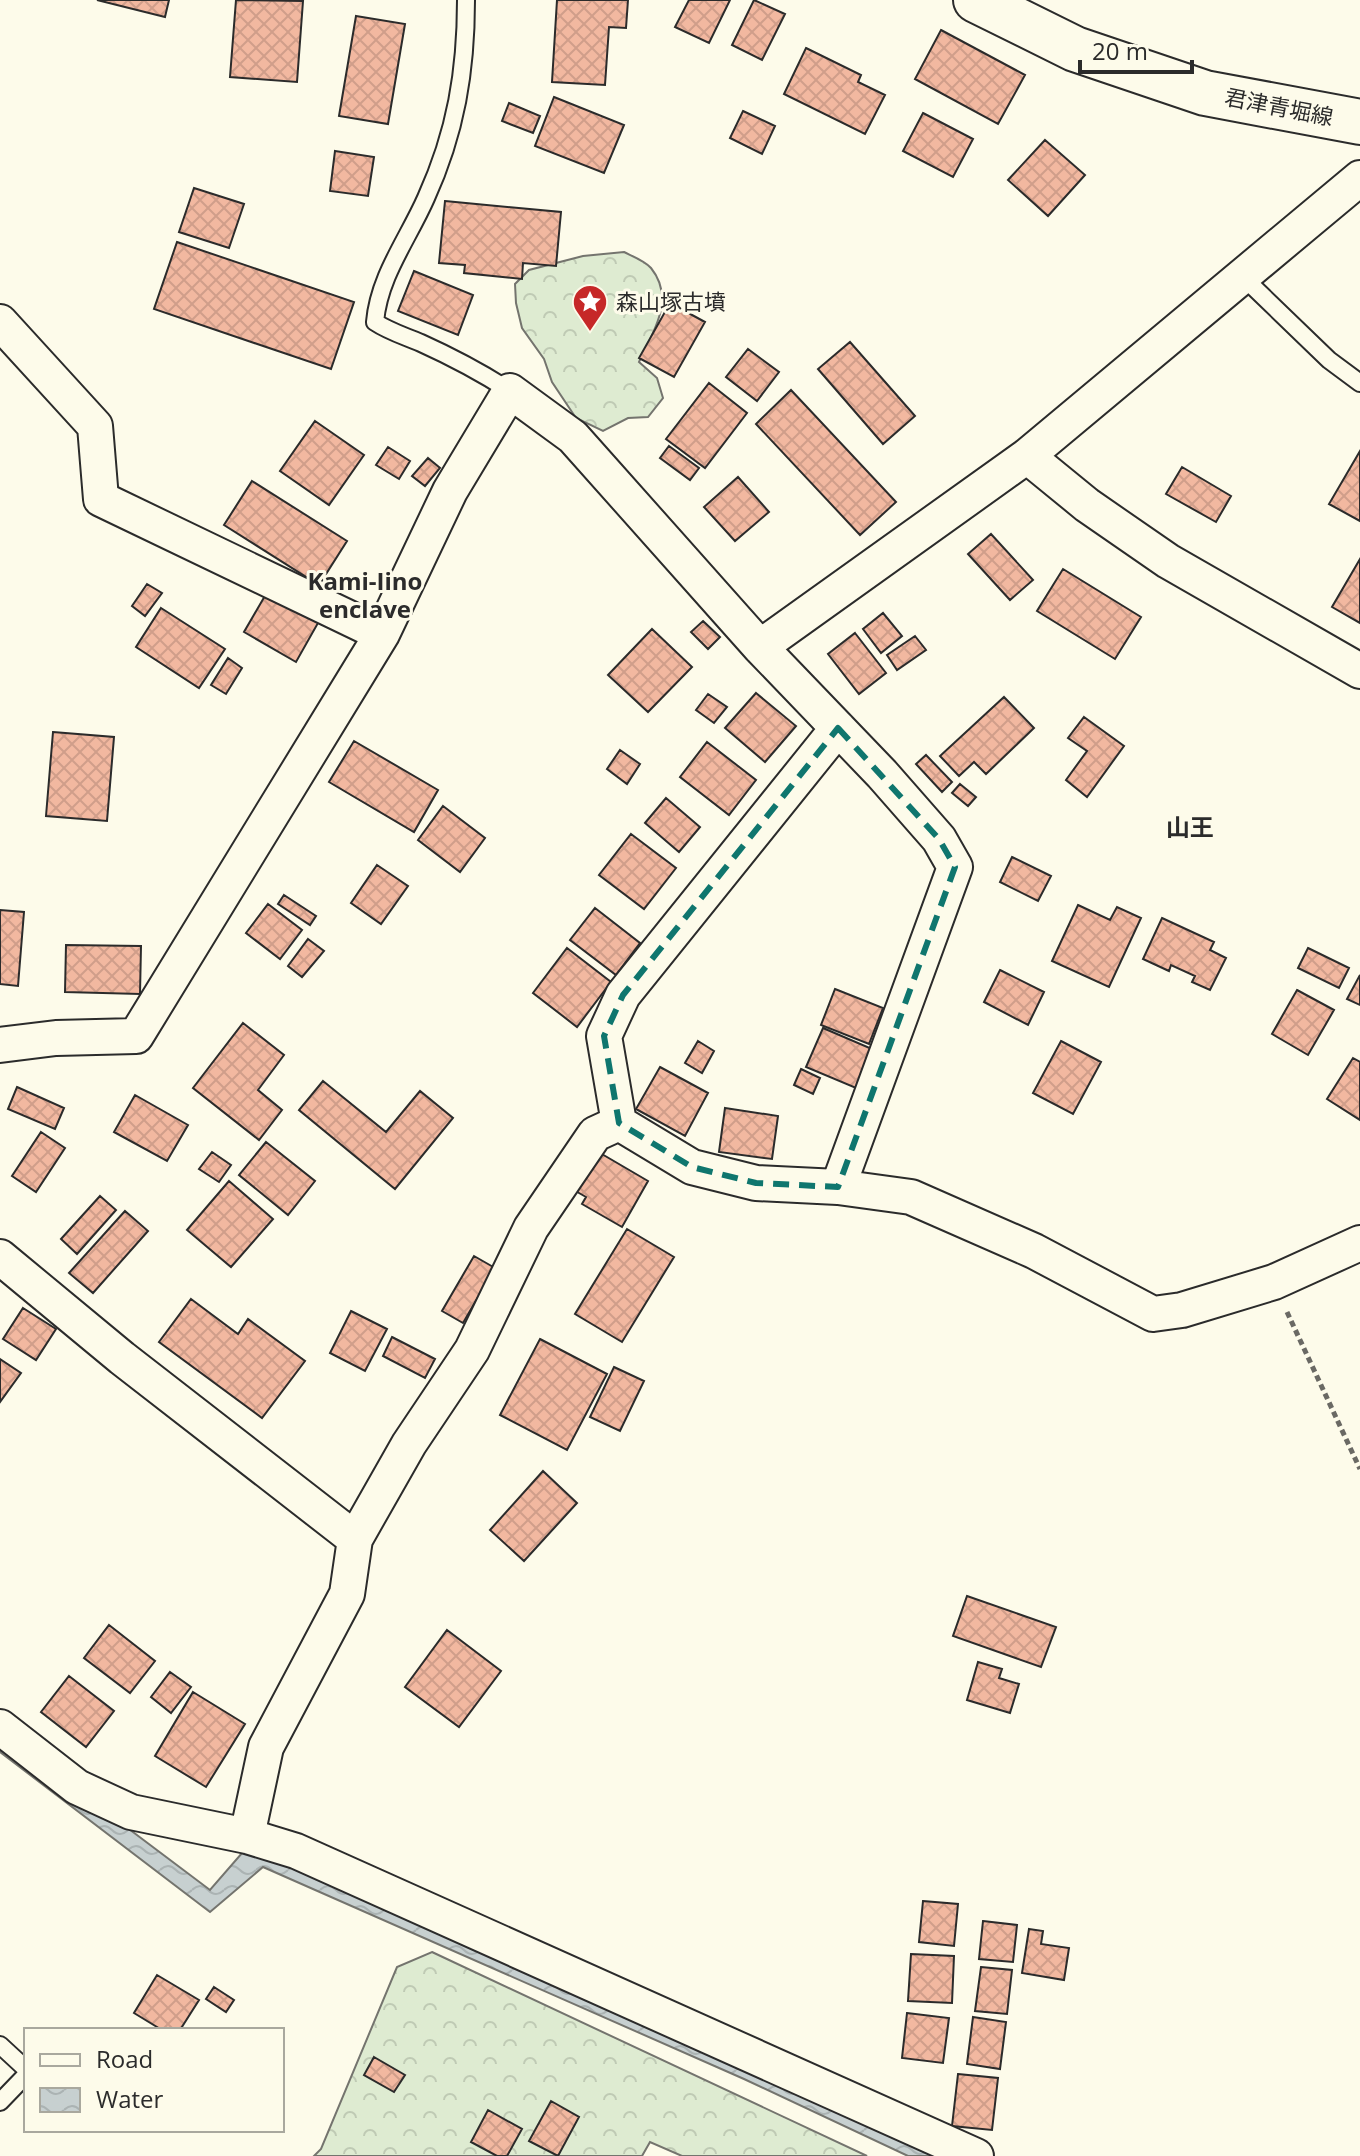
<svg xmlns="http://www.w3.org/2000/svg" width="1360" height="2156" viewBox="0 0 1360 2156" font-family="'Open Sans','Noto Sans JP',sans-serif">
<defs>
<pattern id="forest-crowns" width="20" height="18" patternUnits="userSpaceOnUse" patternTransform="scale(2)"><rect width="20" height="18" fill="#deebd1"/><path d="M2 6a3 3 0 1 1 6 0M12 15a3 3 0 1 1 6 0" fill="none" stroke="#bfcab4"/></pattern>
<pattern id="water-waves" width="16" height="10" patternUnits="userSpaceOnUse" patternTransform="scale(2)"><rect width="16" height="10" fill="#c7d0d0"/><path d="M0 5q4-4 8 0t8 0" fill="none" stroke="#abb3b3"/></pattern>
<pattern id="building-cross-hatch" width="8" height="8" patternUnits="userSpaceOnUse" patternTransform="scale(2)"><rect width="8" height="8" fill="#f2b8a0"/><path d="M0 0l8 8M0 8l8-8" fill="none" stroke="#d09e8a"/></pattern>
</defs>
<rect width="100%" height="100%" fill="#fdfbea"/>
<path fill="url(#forest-crowns)" stroke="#74746e" stroke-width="2" d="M624,252C632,256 645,261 651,268C676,299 653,332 639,362L657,378L663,398L648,417L628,418L603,431L576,418L552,382L544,359L522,328L516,303L515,284L529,270L583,256Z
M432,1952L867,2156H682L650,2142L642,2156H314L321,2149L397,1967Z"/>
<path fill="url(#water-waves)" stroke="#74746e" stroke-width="2" d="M0,1732L210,1890L249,1845L943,2156H908L744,2079L263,1867L210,1912L0,1752Z"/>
<path fill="url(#building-cross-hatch)" stroke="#2b2b2b" stroke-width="2" d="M97,0H169L165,17Z
M236,0L303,1L297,82L230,77Z
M557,0H628L626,28L609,27L605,85L552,82Z
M689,0H730L709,43L675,27Z
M754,0L785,14L762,60L732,45Z
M356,16L405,24L388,124L339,116Z
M941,30L1025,75L998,124L915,79Z
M806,48L861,75L858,82L885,95L865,134L784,94Z
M554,97L624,125L604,173L535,146Z
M509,103L540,116L533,133L502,121Z
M743,111L775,126L762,154L730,138Z
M923,113L973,139L953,177L903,151Z
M1045,140L1085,175L1048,216L1008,180Z
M335,151L374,157L368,196L330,191Z
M194,188L244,204L229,248L179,232Z
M445,201L561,212L556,266L523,263L522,279L464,273L465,265L439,263Z
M177,242L354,302L331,369L154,309Z
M414,271L473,295L458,335L398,311Z
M670,303L705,322L674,377L639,358Z
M850,342L915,416L883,444L818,369Z
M748,349L779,372L757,401L726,377Z
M709,383L747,413L705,468L666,439Z
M791,390L896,502L860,535L756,424Z
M315,421L364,455L329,505L280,471Z
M669,446L699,468L690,480L660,458Z
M388,447L410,461L399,479L376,465Z
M1360,451V521L1329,504Z
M428,458L440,468L425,486L412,476Z
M1182,467L1231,496L1216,522L1166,494Z
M738,477L769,512L735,541L704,507Z
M252,481L347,541L319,585L224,525Z
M991,534L1033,580L1010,600L968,554Z
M1360,559V623L1332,607Z
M1063,569L1141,617L1115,659L1037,611Z
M147,584L162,593L145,616L132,606Z
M266,594L318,623L296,662L244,632Z
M161,608L225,649L199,688L136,647Z
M883,613L902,636L881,653L863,629Z
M703,621L720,637L708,649L691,632Z
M652,629L692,667L648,712L608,675Z
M855,633L886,673L859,694L828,654Z
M915,636L926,650L897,670L887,655Z
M228,658L242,668L226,694L211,685Z
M756,693L796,726L765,762L725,728Z
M708,694L727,707L714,723L696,710Z
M1004,697L1034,728L986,774L974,762L959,776L940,756Z
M1084,717L1124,746L1087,797L1066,780L1087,751L1068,738Z
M53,732L114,737L107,821L46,816Z
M354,741L438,790L414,832L329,782Z
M707,742L756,780L729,815L680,777Z
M620,750L640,764L627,784L607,769Z
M926,755L952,782L942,792L916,764Z
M960,784L976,797L968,806L952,793Z
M666,798L700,827L679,852L645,823Z
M443,806L485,838L460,872L418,840Z
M631,834L676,868L644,909L599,875Z
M1012,857L1051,876L1038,901L1000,882Z
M377,865L408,886L381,924L351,903Z
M284,895L316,916L310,925L278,904Z
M268,904L302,930L280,959L246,933Z
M1078,905L1110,920L1117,907L1141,918L1109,987L1052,961Z
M595,908L640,943L616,975L570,940Z
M0,910L24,912L18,986L0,984Z
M1162,918L1214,942L1210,950L1226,958L1210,990L1192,982L1195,976L1171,965L1169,971L1143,959Z
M308,939L324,951L302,977L288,966Z
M66,945L141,946L140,994L65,992Z
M567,948L611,982L577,1027L533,993Z
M1308,948L1349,968L1339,988L1298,968Z
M1000,970L1044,992L1028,1025L984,1002Z
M1360,975V1005L1347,999Z
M835,989L883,1008L869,1044L821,1025Z
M1297,990L1334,1010L1308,1055L1272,1034Z
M243,1023L284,1055L258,1090L282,1110L259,1140L193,1088Z
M823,1028L872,1049L856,1088L806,1067Z
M698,1041L714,1051L702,1073L685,1063Z
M1061,1041L1101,1062L1073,1114L1033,1093Z
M1353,1058L1360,1062V1120L1327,1099Z
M660,1067L708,1093L685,1136L636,1109Z
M801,1069L820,1078L813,1094L794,1085Z
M323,1081L386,1132L420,1091L453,1118L395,1189L299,1110Z
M17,1087L64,1108L55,1129L8,1109Z
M135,1095L188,1125L167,1161L114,1132Z
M725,1108L778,1116L772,1159L719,1152Z
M41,1132L65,1148L36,1192L12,1176Z
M266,1142L315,1181L288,1215L239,1175Z
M595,1150L648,1181L622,1227L582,1204L586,1197L572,1189Z
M212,1152L231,1165L219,1182L199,1169Z
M229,1181L273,1219L231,1267L187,1230Z
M100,1196L116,1210L77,1254L61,1239Z
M125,1211L148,1231L93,1293L69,1273Z
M627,1229L674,1257L622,1342L575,1314Z
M474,1256L495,1268L463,1323L442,1311Z
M191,1299L238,1334L248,1319L305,1361L262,1418L159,1342Z
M23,1308L56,1329L36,1360L3,1339Z
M351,1311L387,1329L365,1371L330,1353Z
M392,1337L435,1359L425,1378L383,1356Z
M540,1339L607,1374L567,1450L500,1415Z
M0,1359L21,1373L0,1402Z
M614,1367L644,1381L620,1431L590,1417Z
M543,1471L577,1503L524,1561L490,1530Z
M967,1596L1056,1627L1041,1667L953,1636Z
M109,1625L155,1661L130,1693L84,1658Z
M447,1630L501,1671L459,1727L405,1687Z
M978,1662L1002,1669L999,1678L1019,1684L1010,1713L967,1700Z
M170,1672L191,1687L171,1713L151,1697Z
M69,1676L114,1711L86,1747L41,1712Z
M193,1692L245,1724L206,1787L155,1756Z
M923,1901L958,1904L954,1946L919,1942Z
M983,1921L1017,1925L1013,1962L979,1959Z
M1029,1929L1043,1931L1041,1944L1069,1948L1064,1980L1022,1973Z
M911,1954L954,1956L952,2003L908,2001Z
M981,1967L1012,1970L1007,2014L975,2011Z
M157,1975L199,2000L180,2030H162L134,2013Z
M214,1987L234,2000L226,2012L206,1999Z
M907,2013L949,2018L943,2063L902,2058Z
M973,2017L1006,2022L1000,2069L967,2064Z
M374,2057L405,2075L394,2092L364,2075Z
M958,2074L998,2078L992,2130L952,2126Z
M551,2101L579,2117L558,2156L529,2141Z
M488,2110L522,2129L507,2156H497L471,2142Z"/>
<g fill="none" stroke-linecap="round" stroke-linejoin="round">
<defs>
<path id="service" d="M466,0C466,71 456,132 426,198C408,239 379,276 375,322C390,332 405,336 421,343C452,357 482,373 510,391
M1242,276L1329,360L1360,383
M0,2045L26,2069
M0,2102L26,2075"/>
<path id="minor" d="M0,322L95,426L101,499L382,634
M1027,456L1087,505L1168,561L1360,671
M760,647L1027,456L1360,178
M0,1045L56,1038L136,1036L382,634L450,491L510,391L573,437L760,647L882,774L939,839L955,867L838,1187
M619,1123L604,1036L623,995L838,728
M0,1257L122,1358L355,1539
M0,1727L77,1787L131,1812L247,1836L296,1851L976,2156
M247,1836L266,1747L347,1594L355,1539L409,1444L472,1350L531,1228L595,1134L619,1123L692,1167L756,1183L838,1187L911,1197L1034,1251L1153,1314L1182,1310L1274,1282L1360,1243"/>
<path id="secondary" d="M976,0L1075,49L1205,93L1360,122"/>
</defs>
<use href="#service" stroke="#2b2b2b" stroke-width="20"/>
<use href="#minor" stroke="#2b2b2b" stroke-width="38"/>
<use href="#secondary" stroke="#2b2b2b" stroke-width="48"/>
<path stroke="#6a6964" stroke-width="5" stroke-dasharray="6 4" stroke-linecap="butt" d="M1287,1312L1360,1469"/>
<use href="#service" stroke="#fdfbea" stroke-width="16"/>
<use href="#minor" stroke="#fdfbea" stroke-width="34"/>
<use href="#secondary" stroke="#fdfbea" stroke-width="44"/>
</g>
<path fill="none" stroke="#0f766e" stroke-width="6" stroke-dasharray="16 10" stroke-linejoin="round" d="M838,728L939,839L955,867L838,1187L756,1183L692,1167L619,1123L604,1036L623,995Z"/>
<defs>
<symbol id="sight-pin" viewBox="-11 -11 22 30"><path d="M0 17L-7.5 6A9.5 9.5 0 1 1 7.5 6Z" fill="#c62828" stroke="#fdfbea"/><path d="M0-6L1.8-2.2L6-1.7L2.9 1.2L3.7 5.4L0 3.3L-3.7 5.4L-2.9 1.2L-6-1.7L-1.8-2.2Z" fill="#fff"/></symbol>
</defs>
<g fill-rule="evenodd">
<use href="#sight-pin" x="570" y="282" width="40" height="54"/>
</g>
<g text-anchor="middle" stroke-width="6" stroke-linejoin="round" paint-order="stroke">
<g font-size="22" fill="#2b2b2b" stroke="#fdfbea">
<text transform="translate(1279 107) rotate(11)" y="8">君津青堀線</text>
</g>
<g font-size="22" fill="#2b2b2b" stroke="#fdfbea" text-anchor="start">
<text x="616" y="310">森山塚古墳</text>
</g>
<g font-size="24" font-weight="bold" fill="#2b2b2b" stroke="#fdfbea">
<text x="365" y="590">Kami-Iino<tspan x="365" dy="28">enclave</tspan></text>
<text x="1190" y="836">山王</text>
</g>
</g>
<rect x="24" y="2028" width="260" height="104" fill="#fdfbea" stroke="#a9a89e" stroke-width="2"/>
<rect x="40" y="2054" width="40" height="12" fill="#fdfbea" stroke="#a9a89e" stroke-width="2"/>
<text x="96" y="2068" font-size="24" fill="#2b2b2b">Road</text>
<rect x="40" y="2088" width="40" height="24" fill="url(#water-waves)" stroke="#a9a89e" stroke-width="2"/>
<text x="96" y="2108" font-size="24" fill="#2b2b2b">Water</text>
<path d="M1080 60v12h112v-12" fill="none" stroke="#2b2b2b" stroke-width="4"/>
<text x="1092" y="60" font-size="24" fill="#2b2b2b" stroke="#fdfbea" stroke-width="6" paint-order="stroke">20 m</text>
</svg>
